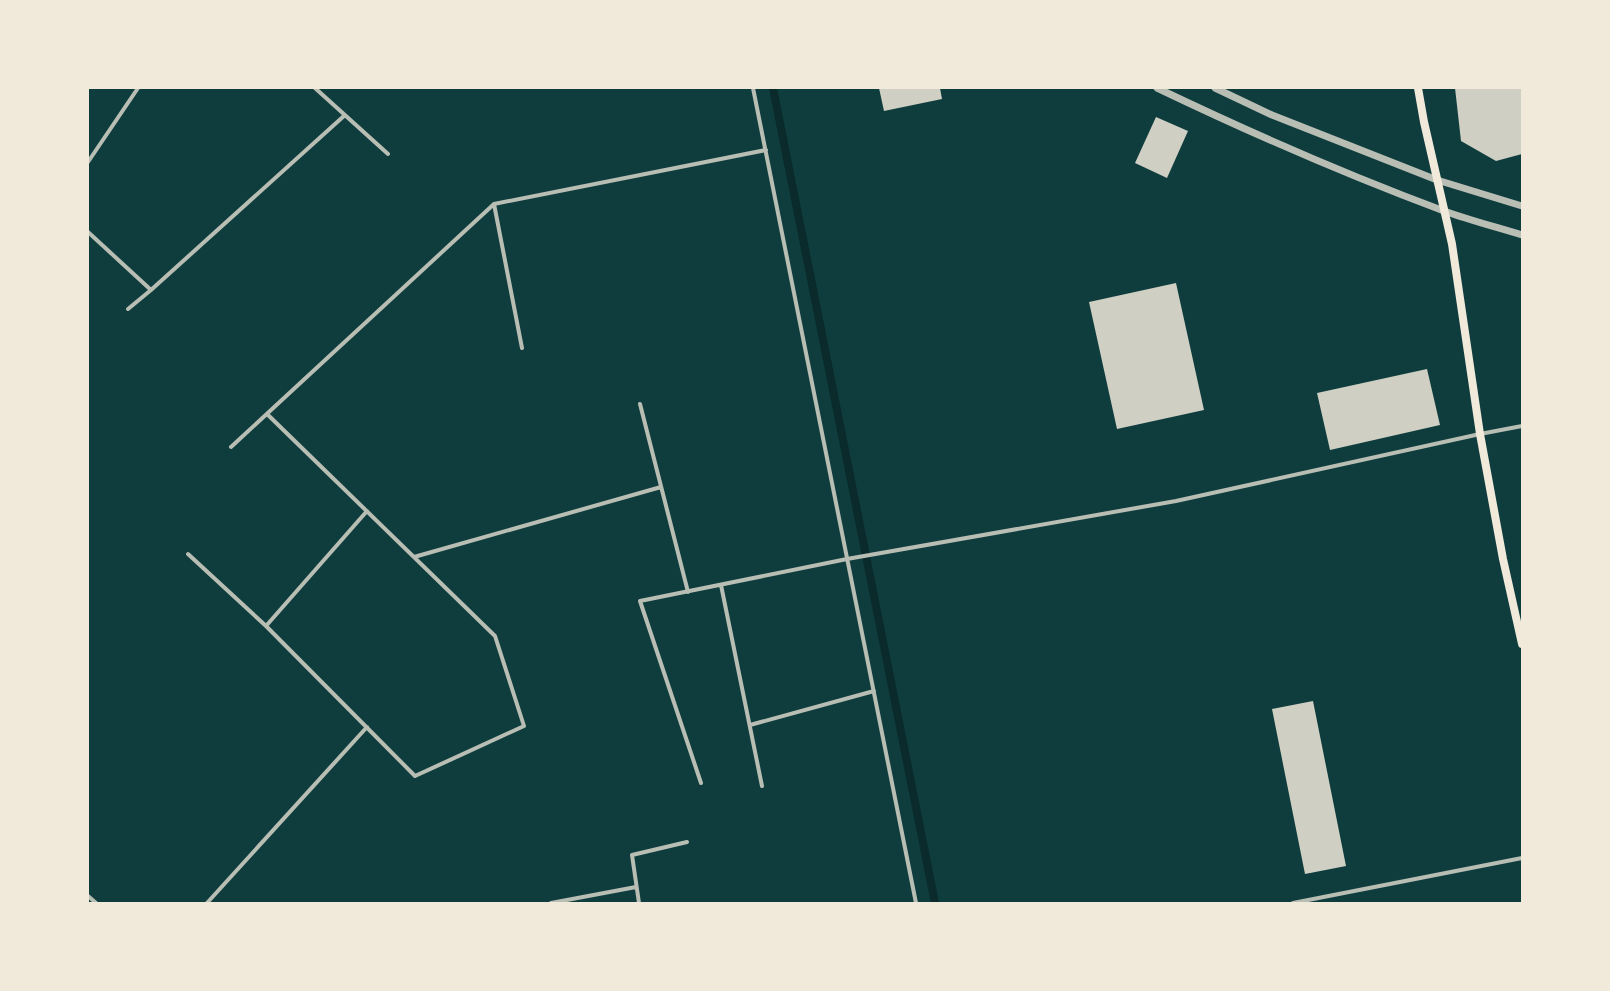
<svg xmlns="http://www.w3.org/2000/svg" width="1610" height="991" viewBox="0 0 1610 991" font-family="'Public Sans',sans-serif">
<rect width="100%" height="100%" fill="#0f3d3e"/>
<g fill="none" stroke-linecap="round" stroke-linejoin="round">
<path stroke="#0a2a2b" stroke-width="8" d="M773,88L935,903"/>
</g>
<path fill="#cfcfc3" d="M879,88H940L942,99L884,111Z
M1455,88H1522V154L1496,161L1461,141Z
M1156,117L1188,131L1167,178L1135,163Z
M1176,283L1204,410L1117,429L1089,302Z
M1427,369L1440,425L1330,450L1317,393Z
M1313,701L1346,866L1305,874L1272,709Z"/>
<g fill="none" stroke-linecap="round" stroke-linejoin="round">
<path stroke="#b8beb3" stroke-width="4" d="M315,88L388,154
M753,88L916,903
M88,162L138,88
M494,204L522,348
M88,232L151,290
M128,309L151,290L345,115
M640,404L688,592
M231,447L494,204L766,150
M188,554L266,626L415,776L524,726L495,636L267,414
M414,557L661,487
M721,585L762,786
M266,626L367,511
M750,725L874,691
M701,783L640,601L847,559L1176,501L1480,434L1522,426
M88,896L96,903
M207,903L367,727
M551,903L636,887
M639,903L632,855L687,842
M1293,903L1522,858"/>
<path stroke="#b8beb3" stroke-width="7" d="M1157,88C1251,133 1347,175 1444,211C1469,220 1496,227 1522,235
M1215,88L1272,115L1437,180L1522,206"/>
<path stroke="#f1e9da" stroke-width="8" d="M1418,88L1424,122L1452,244L1480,434L1503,559L1522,644"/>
</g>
<rect width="1610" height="991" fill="none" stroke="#f1e9da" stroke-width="178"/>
</svg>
